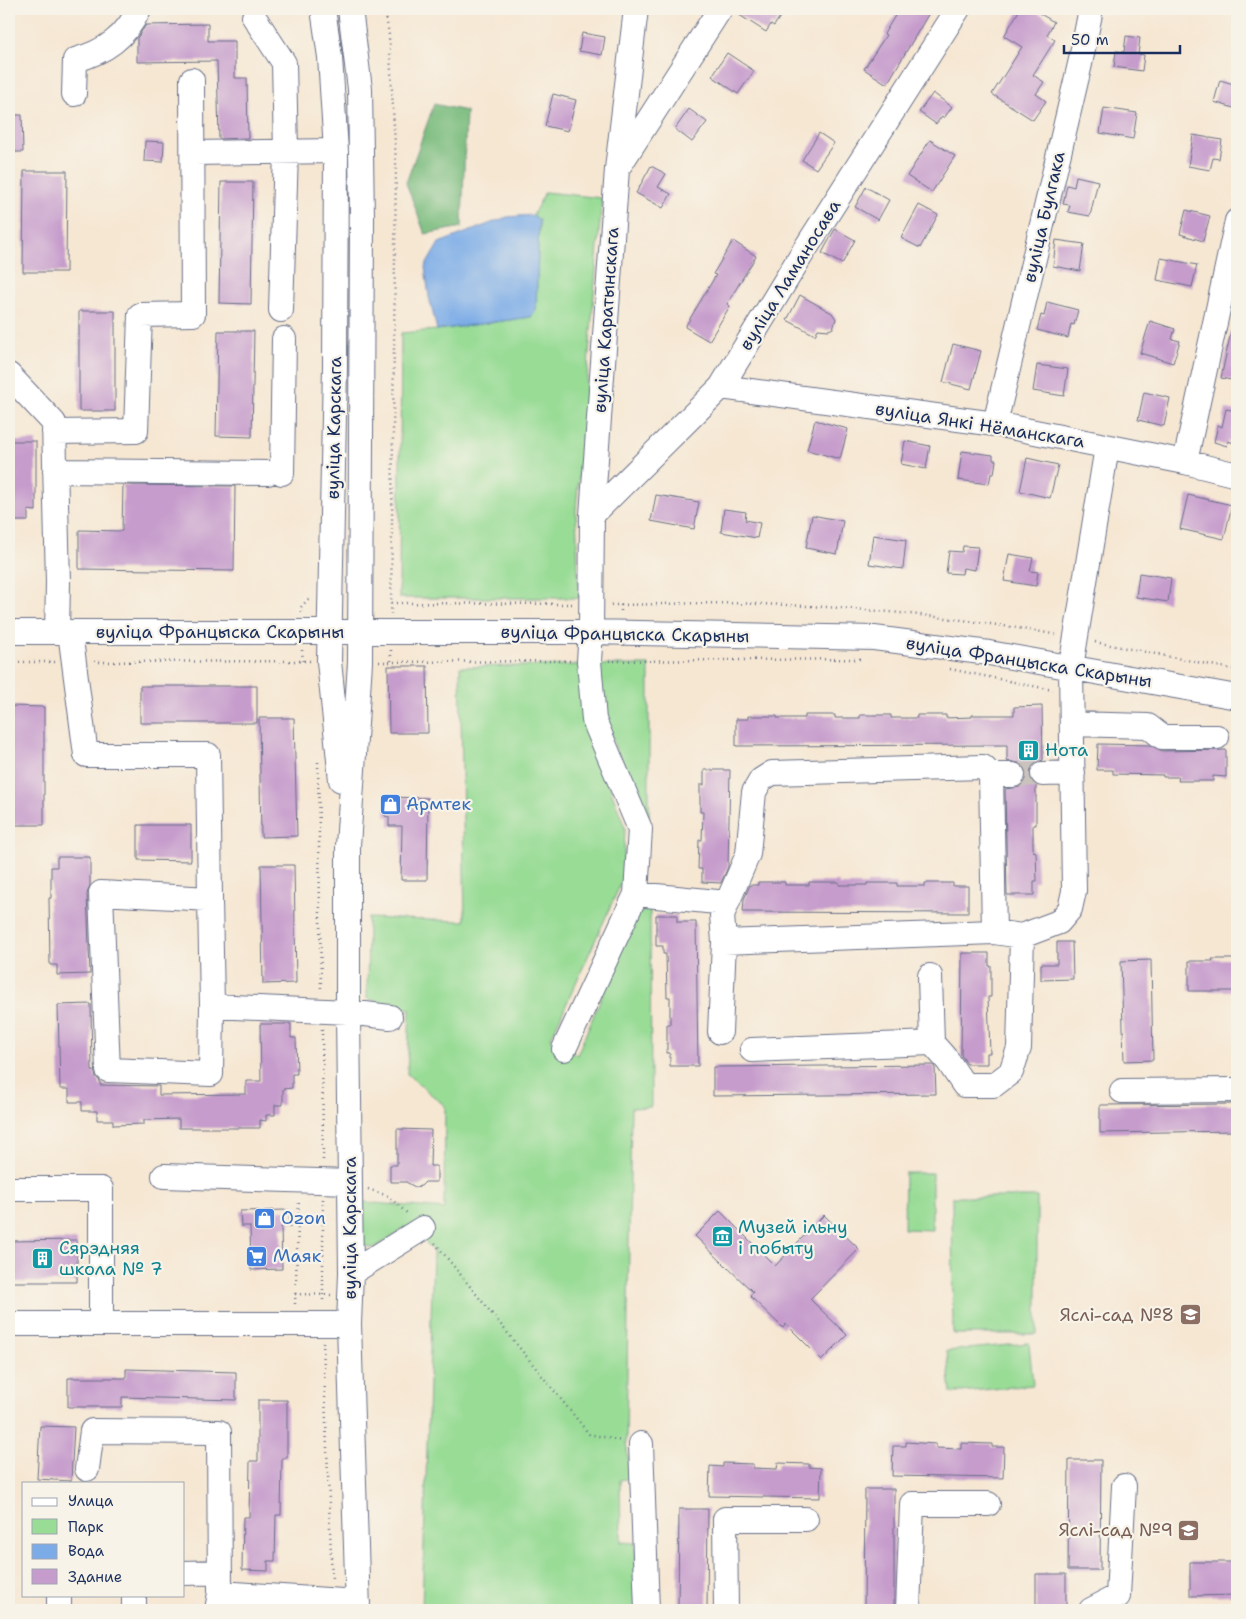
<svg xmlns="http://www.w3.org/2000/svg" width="1246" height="1619" viewBox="0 0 1246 1619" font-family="'Shantell Sans',sans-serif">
<rect width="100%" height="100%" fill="#f7f3e8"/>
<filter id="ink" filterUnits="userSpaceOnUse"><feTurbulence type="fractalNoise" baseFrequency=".02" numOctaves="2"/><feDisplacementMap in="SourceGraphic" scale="10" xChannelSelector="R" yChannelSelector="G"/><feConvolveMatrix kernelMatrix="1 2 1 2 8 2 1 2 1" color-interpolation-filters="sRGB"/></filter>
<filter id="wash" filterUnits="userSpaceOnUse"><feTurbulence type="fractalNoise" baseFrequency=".0096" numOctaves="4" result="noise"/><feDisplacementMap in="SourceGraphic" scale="20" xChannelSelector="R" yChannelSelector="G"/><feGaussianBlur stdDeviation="1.12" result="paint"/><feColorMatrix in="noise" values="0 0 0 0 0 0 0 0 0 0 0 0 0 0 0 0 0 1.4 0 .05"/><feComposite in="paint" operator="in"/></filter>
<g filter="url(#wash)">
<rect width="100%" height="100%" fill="#f6e7d3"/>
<path fill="#98dc95" stroke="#5a867a" d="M545,192L602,198L576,510L579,598H399L401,333L437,330L531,317L536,309L539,220L533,215Z
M583,665V714L625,828L623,879L551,1038L577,1055L635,917L650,905L651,1107L631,1108L626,1443L631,1478L620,1480L621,1542L635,1543L637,1610H422L433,1252L413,1224L374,1248L362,1245V1202L444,1209L445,1106L407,1074L410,1009L367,999L368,918L465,921L460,667Z
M599,665H649V818L615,747L600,690Z
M905,1173H932V1230L904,1229Z
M952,1197H1037V1334H953Z
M1029,1343L1033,1385L951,1393L947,1351Z"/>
<path fill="#7abc7e" stroke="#4a766e" d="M434,104L466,111L462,227L425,234L406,183Z"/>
<path fill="#7cace7" stroke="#4c6ea2" d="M533,215L539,220L536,309L531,317L437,330L429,297L425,267L439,243L507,217Z"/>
<g id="blocks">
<path fill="#c69ccc" d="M734,9H785L774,26L771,24L766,32L733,11Z
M899,9H922L929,13L887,84L864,69L886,35L884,34Z
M1020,9H1032L1054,22L1047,35L1055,40L1033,75L1044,82L1036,94L1046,101L1033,120L992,94L1022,47L1004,36Z
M208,24V41H235V78H247L248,138L219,139L217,61L137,62V38L146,25Z
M582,33L605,37L602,55L579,51Z
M1126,36L1140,38L1138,54L1144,55L1142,71L1114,67L1116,51L1124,52Z
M727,53L754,71L738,94L712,76Z
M1220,80L1237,85V109L1214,102Z
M933,93L952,107L944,118L942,116L936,124L919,112Z
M553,94L576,100L568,131L545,126Z
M1104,108L1137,113L1133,139L1100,133Z
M689,109L707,122L692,142L675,129Z
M9,115H22L23,152H9Z
M819,133L834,143L816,169L802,160Z
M1193,135L1222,140L1219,159L1213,158L1210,170L1188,166Z
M930,140L955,156L932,192L907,176Z
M145,141L164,142L163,162L144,161Z
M651,166L666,174L658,187L671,194L663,208L636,193Z
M24,171H67L66,272H23Z
M1076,176L1098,181L1090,216L1068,212L1070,205L1063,204L1067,185L1074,187Z
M221,182H253L251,304L219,303Z
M866,187L889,200L878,220L855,207Z
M919,205L938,215L920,248L901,238Z
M1186,210L1210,216L1203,241L1180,234Z
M835,229L855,240L842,264L822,253Z
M1056,240L1084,244L1080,271L1053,266Z
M733,241L756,256L727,304L730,306L709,341L685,327L716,275L713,274Z
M1161,258L1197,265L1192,287L1157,280Z
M800,295L832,313L836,319L833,328L829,330L818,329L815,335L787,320Z
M1047,302L1078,310L1074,325L1071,324L1068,338L1037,330L1041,315L1044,316Z
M79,311H115V411H79Z
M1150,321L1175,329L1172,339L1180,341L1173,363L1140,353Z
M1232,327L1237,328V381L1221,378Z
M218,331H254L252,437L216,436Z
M953,344L981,351L971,389L943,382Z
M1037,365L1068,369L1064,396L1033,391Z
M1144,392L1170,398L1164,426L1138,420Z
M1226,409L1237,411V444L1228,441L1227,446L1214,442L1218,425L1222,427Z
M815,420L848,429L840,459L807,450Z
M9,441H36V511L28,510V521H9Z
M905,441L930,446L926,469L901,464Z
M962,451L993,455V460H996L994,474H991L989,484L958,480Z
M1027,458L1058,465L1050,498L1020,491Z
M123,485L235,486L234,571L79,569V530L122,531Z
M656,495L699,502L694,529L651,521Z
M1188,495L1232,505L1224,539L1180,529Z
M724,509L746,512L745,520L760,523L757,538L721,532Z
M812,515L843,521L837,554L806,548Z
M873,535L906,540L903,569L869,564Z
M963,546L978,547L975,570L963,568L962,574L946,573L949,551L962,552Z
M1009,554L1033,558L1030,571L1038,572L1036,586L1004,581Z
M1139,573L1171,578L1168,602L1136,597Z
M388,666H427L428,733H389Z
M140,686H257V723H140Z
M10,706L44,707V825H10Z
M1042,706L1043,760L1035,763L1031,767L1029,774L1031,781L1036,786V825H1033V851L1036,852L1037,881H1034V895H1007L1005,789L1020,787L1025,781L1027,775L1025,769L1020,763L1007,761V745L736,746V719H748V716H777V718H805V715H835V718H860V715H891V718H917V715H946V718L972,717V715H1014V707Z
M259,718H294L297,836L261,837Z
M1098,744L1150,745L1162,751L1226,750V777L1213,776V781H1178L1179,777H1163V775L1113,774V770H1097Z
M704,770H730L728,867L721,883L702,882V869H698L699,840H702L703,812H700V785H704Z
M385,797L428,798L427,880H401L402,826H389V817L385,816Z
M138,825H191V861L138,860Z
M57,857H90V885L87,894L90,974L57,975V965H50L49,898H51V867H57Z
M261,865H294L296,983L263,984Z
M758,882H785V885H809V882H839V885H867V883H897V886H925V883H953V886H968V913L743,912L744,899L750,885H758Z
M656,915H677V922H696L698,1066H670V1053H667V1024H670V997H667L666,954H663V946H656Z
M1057,942H1072L1073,979L1041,980V964H1057Z
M962,953H989V966H991V997H988L990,1053H987V1064H967L961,1055Z
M1212,959H1237V991H1189V961H1213Z
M1151,960L1153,1060L1124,1061L1121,961Z
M91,1004L92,1071H94L96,1077L100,1081V1085L159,1086V1095L246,1094V1081H261L260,1024H291V1038H296L297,1074H292V1088L283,1089V1105H275V1115H266V1121L260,1120V1128H179V1119L144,1120V1124L113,1125V1120H97V1111H82V1102H69V1089H60L58,1005Z
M933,1065L935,1068L936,1094L713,1096V1067Z
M1237,1104V1131L1100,1133V1105Z
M397,1129L431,1130L430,1166H437V1182H425L421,1186L415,1187L406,1182H390V1165H397Z
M289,1210L290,1227H281L282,1269L251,1270L250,1226H241L240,1211Z
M720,1211L775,1266L824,1215L859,1249L810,1299L847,1335L822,1360L786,1324L783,1328L750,1296L753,1292L695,1236Z
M77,1240V1282H9V1241Z
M126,1369L236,1372V1400L122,1397V1407H68V1378H126Z
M258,1400H287V1458H282L281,1515H276L275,1561H268V1571L242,1570L243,1517H249L250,1461H258Z
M40,1426L74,1427L71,1481L37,1479Z
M906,1442L936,1444V1448L961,1449V1443L992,1444V1447H1004L1003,1478L892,1476L893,1446H906Z
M1069,1460H1101L1100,1570H1068Z
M723,1463L753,1464V1468L777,1469L778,1463L809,1464V1467L821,1468L820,1498L709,1496L710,1466L723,1467Z
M865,1489H894V1610H864Z
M679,1509H708L707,1610H678Z
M1190,1562H1237V1595L1190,1596Z
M1036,1574H1066V1610H1036Z"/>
</g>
</g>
<g filter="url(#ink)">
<use href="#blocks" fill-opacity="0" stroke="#686f87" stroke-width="1"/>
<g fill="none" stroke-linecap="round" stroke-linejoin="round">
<path stroke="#cac2bc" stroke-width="24" stroke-dasharray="24 12" stroke-linecap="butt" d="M1013,775L1043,774"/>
<defs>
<path id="minor" d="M323,9L330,57L336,151L335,366L329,661L341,780
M350,9L360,89L362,218L360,662L348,846V1012L351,1273L349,1324L358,1610
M254,17L284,63L286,152L281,310
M74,94L75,60C105,52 126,37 139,9
M193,153L336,151
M621,163L720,9
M9,375L54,423L58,582L57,632
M721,387L995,424L1185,462L1237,475
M995,424L1080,64L1091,9
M54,432L136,431L140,315L193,314L192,80
M1185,462L1237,221
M55,471L268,473
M282,473L284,339
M592,515L721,387L800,257L958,9
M9,632H591L874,638L989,653L1237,697
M70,632L86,755H208L210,899
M1072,724L1148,726L1162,737H1217
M1043,774L1073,773
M991,775H1013
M636,894L727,903
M724,942L722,915L748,854L754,792L761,780L772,773L983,767L991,775L994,932
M212,1006L211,1074L108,1070L101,893L210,899L212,1006L348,1012L390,1017
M720,1032L724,942L994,932L1022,936L1059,922L1070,909L1074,891L1071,667L1107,447
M932,1043L948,1061L964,1085H994L1011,1072L1019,1048L1022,936
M564,1049L636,894L640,829L594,720L589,661L591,632L592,515L617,169L636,9
M752,1050L932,1043L930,976
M1122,1091L1237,1090
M164,1176L350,1182
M9,1189H101V1324
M351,1273L423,1228
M9,1324H349
M641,1444L647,1610
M87,1469L92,1431L219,1432L220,1593L217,1610
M184,1573L220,1572
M220,1593L358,1602
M59,1610V1595
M134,1610V1595
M726,1610L725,1519H806
M908,1610L912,1504H988
M1091,1610L1118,1596L1124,1486"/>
</defs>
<use href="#minor" stroke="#686f87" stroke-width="26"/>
<path stroke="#686f87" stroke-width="2.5" stroke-dasharray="1 4" stroke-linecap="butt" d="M385,9L389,35L396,163L391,614
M391,603L573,604
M611,605H621V614
M621,605C667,604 713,602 759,604C859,607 959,617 1058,635
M301,612V607L311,596
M1095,642L1237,670
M302,650L303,661
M391,650V662
M609,661L864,659
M9,662H56
M94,662L311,661
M379,662L571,661
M950,669L1053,690
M318,762L321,991
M322,1029L323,1161
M368,1189L388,1196L409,1215
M323,1199V1304
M435,1243L589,1434L622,1441
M295,1294L331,1295
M295,1304L299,1199
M323,1342L332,1581"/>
<use href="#minor" stroke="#fff" stroke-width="24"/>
</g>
</g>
<defs>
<symbol id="building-square" viewBox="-11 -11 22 22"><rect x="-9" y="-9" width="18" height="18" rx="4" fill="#0f9aa8" stroke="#f7f3e8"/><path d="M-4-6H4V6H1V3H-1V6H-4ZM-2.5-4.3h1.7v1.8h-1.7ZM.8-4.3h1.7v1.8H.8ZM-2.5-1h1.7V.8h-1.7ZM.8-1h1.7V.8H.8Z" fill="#fff"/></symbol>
<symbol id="shop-square" viewBox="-11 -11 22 22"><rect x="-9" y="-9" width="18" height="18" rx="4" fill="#3f7fe0" stroke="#f7f3e8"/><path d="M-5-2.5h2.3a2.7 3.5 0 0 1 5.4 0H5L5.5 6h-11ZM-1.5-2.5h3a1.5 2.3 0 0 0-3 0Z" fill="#fff"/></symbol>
<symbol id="museum-square" viewBox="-11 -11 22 22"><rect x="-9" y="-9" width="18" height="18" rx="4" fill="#0f9aa8" stroke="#f7f3e8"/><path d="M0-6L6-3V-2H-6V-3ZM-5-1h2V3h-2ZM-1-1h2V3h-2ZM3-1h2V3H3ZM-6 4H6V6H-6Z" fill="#fff"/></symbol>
<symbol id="supermarket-square" viewBox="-11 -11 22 22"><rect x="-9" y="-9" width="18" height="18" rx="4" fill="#3f7fe0" stroke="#f7f3e8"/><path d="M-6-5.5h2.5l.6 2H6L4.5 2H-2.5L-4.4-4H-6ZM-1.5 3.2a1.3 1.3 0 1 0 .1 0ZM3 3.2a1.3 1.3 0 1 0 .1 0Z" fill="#fff"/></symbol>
<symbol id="school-square" viewBox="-11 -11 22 22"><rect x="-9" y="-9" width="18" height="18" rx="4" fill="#8d6e63" stroke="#f7f3e8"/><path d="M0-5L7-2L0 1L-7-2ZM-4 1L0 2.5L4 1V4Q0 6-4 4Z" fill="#fff"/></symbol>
</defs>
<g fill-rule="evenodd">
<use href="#building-square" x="1016" y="738" width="25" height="25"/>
<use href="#shop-square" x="378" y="792" width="25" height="25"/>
<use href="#shop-square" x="252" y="1206" width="25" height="25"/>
<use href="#museum-square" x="710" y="1224" width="25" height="25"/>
<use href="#supermarket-square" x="244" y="1244" width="25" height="25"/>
<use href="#building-square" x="30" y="1246" width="25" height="25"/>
<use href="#school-square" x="1178" y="1302" width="25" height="25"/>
<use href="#school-square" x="1176" y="1518" width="25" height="25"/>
</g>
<g text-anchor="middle" stroke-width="4.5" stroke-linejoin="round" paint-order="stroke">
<g font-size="18" fill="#1b2f5e" stroke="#f7f3e8">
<text transform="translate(1044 217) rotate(-77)" y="6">вуліца Булгака</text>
<text transform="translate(790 275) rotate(-58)" y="6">вуліца Ламаносава</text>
<text transform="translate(606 320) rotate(-86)" y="6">вуліца Каратынскага</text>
<text transform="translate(980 425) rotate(9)" y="6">вуліца Янкі Нёманскага</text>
<text transform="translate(334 428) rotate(-89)" y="6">вуліца Карскага</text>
<text x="220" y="638">вуліца Францыска Скарыны</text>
<text transform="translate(625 634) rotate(1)" y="6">вуліца Францыска Скарыны</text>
<text transform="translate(1029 662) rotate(9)" y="6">вуліца Францыска Скарыны</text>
<text transform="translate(350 1228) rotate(-90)" y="6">вуліца Карскага</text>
</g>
<g font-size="18" fill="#0d838f" stroke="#f7f3e8" text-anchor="start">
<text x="1045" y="756">Нота</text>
<text x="738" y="1233">Музей ільну<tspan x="738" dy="21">і побыту</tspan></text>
<text x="59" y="1254">Сярэдняя<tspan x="59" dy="21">школа № 7</tspan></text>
</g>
<g font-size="18" fill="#366cbe" stroke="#f7f3e8" text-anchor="start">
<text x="406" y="810">Армтек</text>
<text x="281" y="1224">Ozon</text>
<text x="273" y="1262">Маяк</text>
</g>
<g font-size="18" fill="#785e54" stroke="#f7f3e8" text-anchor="end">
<text x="1174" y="1321">Яслі-сад №8</text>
<text x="1173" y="1536">Яслі-сад №9</text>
</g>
</g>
<rect width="1246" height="1619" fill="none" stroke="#f7f3e8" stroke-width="30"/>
<rect x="22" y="1482" width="162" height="115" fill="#f7f3e8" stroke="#9fa5b1"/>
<rect x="32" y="1498" width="25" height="8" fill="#ffffff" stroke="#9fa5b1"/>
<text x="68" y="1506" font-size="15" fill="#1b2f5e">Улица</text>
<rect x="32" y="1519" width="25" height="15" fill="#98dc95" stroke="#9fa5b1"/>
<text x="68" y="1532" font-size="15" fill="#1b2f5e">Парк</text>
<rect x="32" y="1544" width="25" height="15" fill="#7cace7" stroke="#9fa5b1"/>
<text x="68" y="1556" font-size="15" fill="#1b2f5e">Вода</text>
<rect x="32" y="1569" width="25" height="15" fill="#c69ccc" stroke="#9fa5b1"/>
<text x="68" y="1582" font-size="15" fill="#1b2f5e">Здание</text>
<path d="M1064 45v8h116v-8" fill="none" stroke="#1b2f5e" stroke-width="2.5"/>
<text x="1071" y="45" font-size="15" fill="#1b2f5e" stroke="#f7f3e8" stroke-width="4" paint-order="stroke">50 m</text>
</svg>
